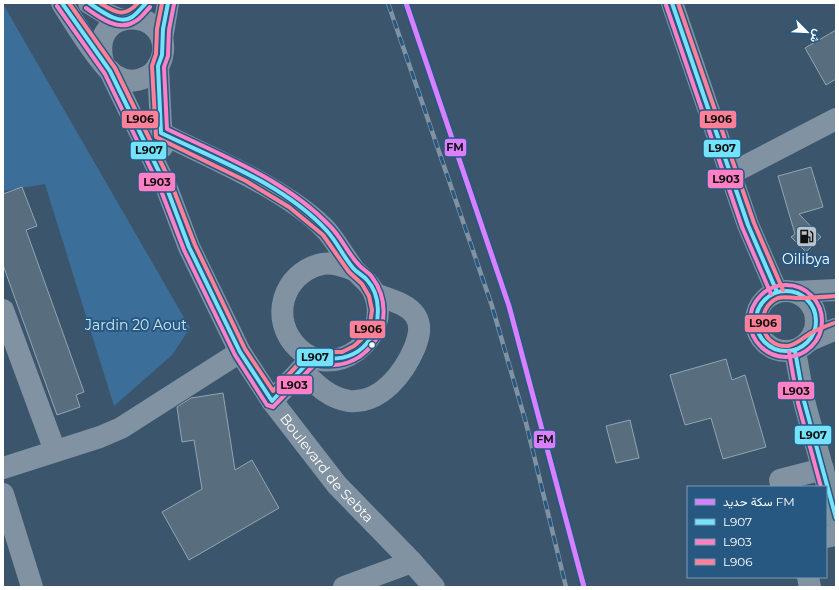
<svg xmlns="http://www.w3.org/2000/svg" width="839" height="590" viewBox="0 0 839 590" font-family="Montserrat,Vazirmatn,sans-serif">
<rect width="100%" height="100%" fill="#3b566c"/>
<path fill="#3b6e98" d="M3,4L190,328L172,355L114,406L45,184L3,191Z"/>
<path fill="#586e7f" stroke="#94a4b1" d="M836,30V79L826,85L805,48Z
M811,167L823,207L799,214L821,237L806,252L791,237L795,234L778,176Z
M22,187L37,226L26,230L84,392L76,395L80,407L57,415L3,265V194Z
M726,359L732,380L745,375L766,447L723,459L711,418L685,425L670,375Z
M223,393L235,470L252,460L279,508L189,560L162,512L202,489L194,440L182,442L177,407L191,398Z
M630,420L639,458L616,463L606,426Z"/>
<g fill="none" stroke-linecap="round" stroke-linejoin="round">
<g stroke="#8192a2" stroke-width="22">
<path d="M62,3C72,19 102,68 116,76C125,82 136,82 146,77C154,74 160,65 162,57C174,7 88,3 103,62"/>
<path d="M89,3L105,13L121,20"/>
<path d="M162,39L168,3"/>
<path d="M158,66L162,147"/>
<path id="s1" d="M110,71L166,186L189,247L240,352L272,401L337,485L412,562L434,587"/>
<path d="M161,133C211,158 289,190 327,231C337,243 344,256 353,268C360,277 370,282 374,293C394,338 333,383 298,348C269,320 282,273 322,264C333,262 344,266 354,270"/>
<path d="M730,174L836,119"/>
<path d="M795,292L836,290"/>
<path d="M3,310L55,451"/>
<path d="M810,340L836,329"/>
<path d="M301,370C315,383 328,398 349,401C381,404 404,373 415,347C419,336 422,325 415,315C407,303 387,299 375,294"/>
<path d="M272,401L310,360"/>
<path d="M3,468L100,437L121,428L240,352"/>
<path d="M782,487L780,480L823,469"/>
<path d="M3,494L32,587"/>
<path d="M826,537L836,535"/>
<path d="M808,577L810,587"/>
<path d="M344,587L412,562"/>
</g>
<path stroke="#7f92a0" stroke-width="22" d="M672,3L748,225L777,292
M756 321a30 30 0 1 1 60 0a30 30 0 1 1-60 0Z
M795,351L804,401L836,518"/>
<defs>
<path id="rail" d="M388,3L492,306L526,423L566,587"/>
</defs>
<use href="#rail" stroke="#8192a2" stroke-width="4.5"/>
<use href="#rail" stroke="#265881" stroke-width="3" stroke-dasharray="9" stroke-linecap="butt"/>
<defs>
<path id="bus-1" d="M62,3L110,71L166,186L189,247L240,352L272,401L313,357C334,361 357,359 370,339C381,322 381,295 367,280C363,275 357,273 353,268C343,256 337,242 327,231C284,184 217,160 161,133L158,66L162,55L163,29L168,3
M89,3C100,10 119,26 132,17C138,13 142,7 146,3
M672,3L748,225L777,292
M756 321a30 30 0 1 1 60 0a30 30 0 1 1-60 0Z
M795,351L804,401L836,518"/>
<path id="bus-2" d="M666,5L742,227L771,294
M57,6L105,74L160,188L184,250L235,355L267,405L273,407L315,364C337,368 358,363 372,345C388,326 387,297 372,277C369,272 363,270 359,265C348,254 342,238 330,226C286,180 223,156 167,129L164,67L168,56L169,30L174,4
M86,8C99,17 118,32 134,22C141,19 145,12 150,7
M750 321a36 36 0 1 1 72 0a36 36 0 1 1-72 0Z
M789,352L798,403L821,487"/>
<path id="bus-3" d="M69,3L115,68L171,183L195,245L245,349L273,391L310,352H342L354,346L364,337L370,324L372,310L369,296L362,284L349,272L323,235L289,207L246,181L156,137L152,66L156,54L157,29L162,3
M100,3C116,13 124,18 138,3
M678,3L754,223L783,290
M834,323C826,326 818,329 811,333C804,337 796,345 788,346C759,348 754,308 778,298C784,296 791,298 796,298C810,298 823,297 836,296"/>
</defs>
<use href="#bus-1" stroke="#265881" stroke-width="7"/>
<use href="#bus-2" stroke="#265881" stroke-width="7"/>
<use href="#bus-3" stroke="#265881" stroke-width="7"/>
<use href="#bus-1" stroke="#73e2fa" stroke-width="4"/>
<use href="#bus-2" stroke="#ff80c5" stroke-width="4"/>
<use href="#bus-3" stroke="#ff8098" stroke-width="4"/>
<defs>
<path id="rail-1" d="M406,3L509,306L584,587"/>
</defs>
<use href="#rail-1" stroke="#265881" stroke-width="8"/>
<use href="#rail-1" stroke="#d880ff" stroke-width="5"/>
</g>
<defs>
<symbol id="fuel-square" viewBox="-11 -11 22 22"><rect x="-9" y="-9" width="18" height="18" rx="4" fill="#bac4cc" stroke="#265881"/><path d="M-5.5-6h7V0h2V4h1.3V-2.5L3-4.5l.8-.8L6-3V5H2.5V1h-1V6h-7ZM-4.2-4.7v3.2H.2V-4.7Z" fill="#111"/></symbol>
</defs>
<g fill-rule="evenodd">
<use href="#fuel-square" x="794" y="224" width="25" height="25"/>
</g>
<circle fill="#fff" stroke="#265881" stroke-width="1.5" cx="372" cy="345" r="3.5"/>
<g text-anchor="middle" stroke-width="4" stroke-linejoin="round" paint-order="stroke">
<g font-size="14" fill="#fff" stroke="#265881">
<text x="806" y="264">Oilibya</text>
</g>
<g font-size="14" fill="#d1e5f5" stroke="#265881">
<text x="136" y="330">Jardin 20 Aout</text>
</g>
<g font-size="14" fill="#fff" stroke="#265881">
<text dy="5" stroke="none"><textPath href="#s1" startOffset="455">Boulevard de Sebta</textPath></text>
</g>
</g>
<g stroke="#265881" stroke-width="1.5">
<rect x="699" y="110" width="38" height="19" rx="4" fill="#ff8098"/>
<rect x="121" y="110" width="38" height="19" rx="4" fill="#ff8098"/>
<rect x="444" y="138" width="23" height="19" rx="4" fill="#d880ff"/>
<rect x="703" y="139" width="38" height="19" rx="4" fill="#73e2fa"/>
<rect x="130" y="141" width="37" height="19" rx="4" fill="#73e2fa"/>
<rect x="707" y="169" width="37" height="20" rx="4" fill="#ff80c5"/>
<rect x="138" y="172" width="38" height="20" rx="4" fill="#ff80c5"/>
<rect x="744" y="314" width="38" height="19" rx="4" fill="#ff8098"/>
<rect x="349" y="320" width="37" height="19" rx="4" fill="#ff8098"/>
<rect x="296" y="348" width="38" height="19" rx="4" fill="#73e2fa"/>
<rect x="276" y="375" width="37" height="20" rx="4" fill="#ff80c5"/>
<rect x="777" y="381" width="38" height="19" rx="4" fill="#ff80c5"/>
<rect x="794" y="425" width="38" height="20" rx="4" fill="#73e2fa"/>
<rect x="533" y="430" width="23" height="19" rx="4" fill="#d880ff"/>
</g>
<g font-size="11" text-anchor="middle" font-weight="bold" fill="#111">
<text x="718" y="123">L906</text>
<text x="140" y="123">L906</text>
<text x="455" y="151">FM</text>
<text x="722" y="152">L907</text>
<text x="149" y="154">L907</text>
<text x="726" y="183">L903</text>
<text x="157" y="186">L903</text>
<text x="763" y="327">L906</text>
<text x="368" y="333">L906</text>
<text x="315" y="361">L907</text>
<text x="294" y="389">L903</text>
<text x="796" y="395">L903</text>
<text x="813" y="439">L907</text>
<text x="545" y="443">FM</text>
</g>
<rect width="839" height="590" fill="none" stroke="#ffffff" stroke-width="8"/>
<rect x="687" y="486" width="140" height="92" fill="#265881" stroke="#7d9bb3"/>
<rect x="695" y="499" width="20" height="6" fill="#d880ff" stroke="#7d9bb3"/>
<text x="723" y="506" font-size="12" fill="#ffffff">سكة حديد FM</text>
<rect x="695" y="519" width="20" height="6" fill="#73e2fa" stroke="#7d9bb3"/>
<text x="723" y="526" font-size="12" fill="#ffffff">L907</text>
<rect x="695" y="539" width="20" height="6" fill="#ff80c5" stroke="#7d9bb3"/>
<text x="723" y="546" font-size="12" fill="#ffffff">L903</text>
<rect x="695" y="559" width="20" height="6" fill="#ff8098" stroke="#7d9bb3"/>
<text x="723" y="566" font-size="12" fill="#ffffff">L906</text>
<g transform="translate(807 32) rotate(114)" stroke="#265881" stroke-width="3" paint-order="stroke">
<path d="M0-3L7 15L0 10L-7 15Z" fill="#ffffff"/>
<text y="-6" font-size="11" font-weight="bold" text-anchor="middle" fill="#ffffff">ش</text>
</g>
</svg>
